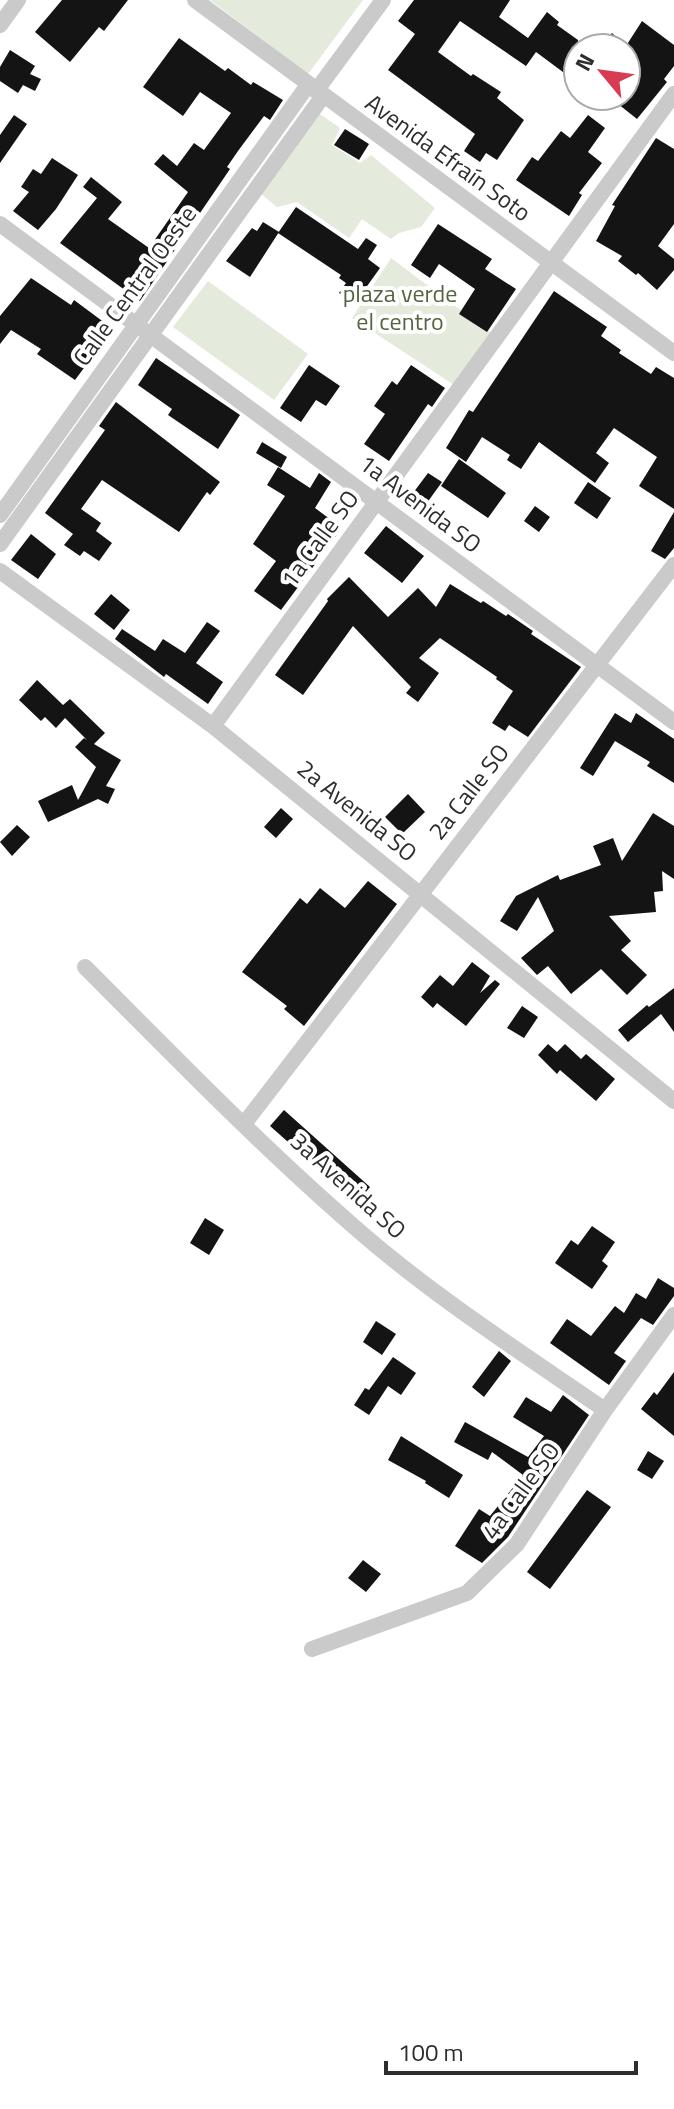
<svg xmlns="http://www.w3.org/2000/svg" width="674" height="2109" viewBox="0 0 674 2109" font-family="'Titillium Web',sans-serif">
<rect width="100%" height="100%" fill="#fff"/>
<path fill="#e4eadc" d="M210,0H363L308,74Z
M317,112L340,128L332,145L360,163L371,155L435,208L421,227L399,233L391,239L362,219L349,238L297,202L277,207L260,193Z
M391,258L494,335L454,385L352,318Z
M208,281L308,354L274,400L173,327Z"/>
<path fill="#141414" d="M62,0H128L104,31L99,27L70,62L35,32Z
M414,0H510L499,17L528,38L547,12L559,22L557,25L578,40V68L571,78L536,52L526,66L460,21L438,52L471,76L473,74L501,92L497,98L524,120L497,160L486,153L480,162L464,151L475,134L388,70L415,34L398,21Z
M642,21L674,45V66L664,79L667,82L637,119L608,96H626V48H598L612,33L626,46Z
M179,38L225,71L228,68L251,85L253,82L283,100L270,120L264,116L238,151L227,167L230,169L140,301L60,243L97,198L83,187L91,177L122,202L108,219L149,248L188,192L154,164L163,154L177,166L194,143L204,150L231,113L200,92L183,116L143,87Z
M10,50L35,66L30,74L41,79L35,91L23,85L18,93L0,81V67Z
M14,115L27,124L0,163V135Z
M588,115L605,128L588,152L602,163L579,193L582,195L569,216L516,180L532,157L538,161L561,131L570,138Z
M345,129L369,144L359,160L334,145Z
M656,138L674,149V224L658,246L674,259V270L657,290L638,273L636,275L618,261L622,256L596,241L615,206L612,205Z
M52,158L78,175L56,209L38,230L13,211L29,192L21,187L33,169L41,174Z
M296,207L358,249L366,238L377,245L368,259L380,268L355,303L339,293L346,283L339,278L341,275L278,233Z
M263,222L279,232L250,277L226,261L252,228L257,231Z
M438,224L492,259L485,269L516,289L487,332L459,314L475,289L439,264L430,278L411,265Z
M31,278L71,305L74,300L113,329L75,380L37,354L41,349L11,330L0,344V316Z
M554,291L607,327L601,336L621,350L619,353L651,374L656,367L674,378V509L639,486L657,457L614,428L596,453L609,463L595,483L539,442L521,469L507,460L510,455L482,437L466,462L446,448L469,410L473,412Z
M156,358L240,415L218,449L168,415L172,409L138,385Z
M309,365L340,386L326,406L316,400L301,422L280,408Z
M411,365L445,388L432,407L428,404L389,461L364,444L385,414L374,406L392,381L397,385Z
M116,402L220,482L210,495L207,492L179,532L102,480L81,509L101,523L96,531L112,543L99,561L84,551L80,556L64,545L73,534L45,513L105,430L99,426Z
M262,442L287,457L281,468L256,453Z
M459,459L506,493L488,518L441,486Z
M278,467L310,488L319,473L331,482L315,508L342,528L281,610L254,591L276,561L253,544L285,496L267,485Z
M428,473L442,482L424,507L410,497Z
M588,482L611,498L597,519L574,503Z
M535,506L550,517L539,532L524,521Z
M674,512V548L665,559L651,551Z
M386,526L424,556L402,583L364,553Z
M31,534L56,554L38,579L11,560Z
M349,577L388,617L418,588L436,607L450,584L481,603L483,601L506,616L508,614L533,631L531,634L581,667L528,737L509,725L505,731L492,723L513,691L496,679L497,677L440,638L419,658L439,673L418,702L406,693L411,687L353,626L303,695L275,675L328,601L327,599Z
M111,594L130,610L114,630L94,614Z
M207,622L220,631L196,663L223,682L208,704L166,674L164,677L115,639L122,629L155,651L163,639L185,653Z
M37,680L63,705L70,699L105,733L94,744L121,760L106,786L115,789L108,804L98,799L48,822L38,801L72,785L78,800L96,767L75,747L84,738L87,740L65,718L56,728L45,717L41,721L19,700Z
M615,713L631,723L636,713L674,739V783L647,766L650,762L615,741L593,776L580,768Z
M408,794L425,812L402,834L385,817Z
M281,808L293,819L276,838L264,827Z
M653,813L674,826V879L662,871L663,891L654,892L656,912L609,916L631,941L621,950L647,975L627,995L601,969L571,994L548,966L537,975L521,958L554,931L538,897L517,931L500,921L516,896L558,875L560,880L601,865L593,846L613,838L622,861Z
M17,825L30,837L12,856L0,842Z
M368,881L397,904L304,1026L284,1009L287,1006L242,972L300,898L307,904L320,888L345,908Z
M472,962L490,976L480,993L495,980L500,984L466,1026L437,1003L433,1008L421,997L440,975L453,986Z
M674,988V1032L661,1014L628,1042L618,1030L647,1005L649,1007Z
M522,1006L538,1017L524,1038L507,1028Z
M548,1044L557,1052L565,1044L581,1059L586,1054L615,1079L596,1101L560,1070L557,1074L538,1055Z
M284,1110L370,1187L357,1203L270,1126Z
M205,1218L224,1230L209,1255L190,1243Z
M592,1226L615,1242L602,1261L608,1266L592,1289L555,1263L571,1240L578,1245Z
M658,1278L674,1288V1296L653,1325L641,1318L614,1353L626,1361L609,1385L550,1343L567,1319L591,1336L615,1306L624,1313L636,1293L646,1299Z
M376,1321L396,1334L382,1355L363,1342Z
M499,1351L511,1361L484,1397L472,1387Z
M393,1357L416,1373L401,1395L388,1386L369,1415L354,1405L365,1388L369,1390Z
M674,1372V1436L641,1409L654,1392L657,1395Z
M563,1395L589,1415L508,1537L482,1563L455,1546L479,1509L490,1516L523,1475L492,1452L488,1460L454,1442L465,1422L528,1457L544,1436L513,1417L526,1397L551,1412Z
M401,1436L463,1475L449,1498L425,1483L426,1481L388,1460Z
M648,1451L664,1461L652,1479L637,1470Z
M587,1490L611,1507L550,1589L527,1572Z
M363,1560L381,1574L366,1592L348,1578Z"/>
<g fill="none" stroke-linecap="round" stroke-linejoin="round">
<path stroke="#cacaca" stroke-width="16" d="M195,0L674,353
M0,25L18,0
M316,91L383,0
M0,224L674,722
M0,515L308,85
M0,544L323,96
M0,571L213,726L674,1101
M213,726L674,94
M85,967C172,1054 258,1143 351,1224C430,1294 519,1351 605,1410
M244,1124L674,565
M312,1649L467,1593L517,1544L605,1410L674,1315"/>
</g>
<g text-anchor="middle" stroke-width="8" stroke-linejoin="round" paint-order="stroke">
<g font-size="24" fill="#2d2d2d" stroke="#fff">
<text transform="translate(448 158) rotate(36)" y="8">Avenida Efraín Soto</text>
<text transform="translate(135 286) rotate(-54)" y="8">Calle Central Oeste</text>
<text transform="translate(420 504) rotate(37)" y="8">1a Avenida SO</text>
<text transform="translate(320 539) rotate(-54)" y="8">1a Calle SO</text>
<text transform="translate(469 792) rotate(-52)" y="8">2a Calle SO</text>
<text transform="translate(357 811) rotate(39)" y="8">2a Avenida SO</text>
<text transform="translate(348 1186) rotate(42)" y="8">3a Avenida SO</text>
<text transform="translate(521 1491) rotate(-54)" y="8">4a Calle SO</text>
</g>
<g font-size="24" fill="#53653e" stroke="#fff">
<text x="400" y="302">plaza verde<tspan x="400" dy="28">el centro</tspan></text>
</g>
</g>
<g transform="translate(602 72) rotate(299)"><circle r="38" fill="#ffffff" stroke="#ababab" stroke-width="2"/>
<path d="M0-6L14 30L0 20L-14 30Z" fill="#d83c52"/>
<text y="-12" font-size="22" font-weight="bold" text-anchor="middle" fill="#2d2d2d">N</text>
</g>
<path d="M386 2061v12h250v-12" fill="none" stroke="#2d2d2d" stroke-width="4"/>
<text x="398" y="2061" font-size="24" fill="#2d2d2d" stroke="#ffffff" stroke-width="6" paint-order="stroke">100 m</text>
</svg>
